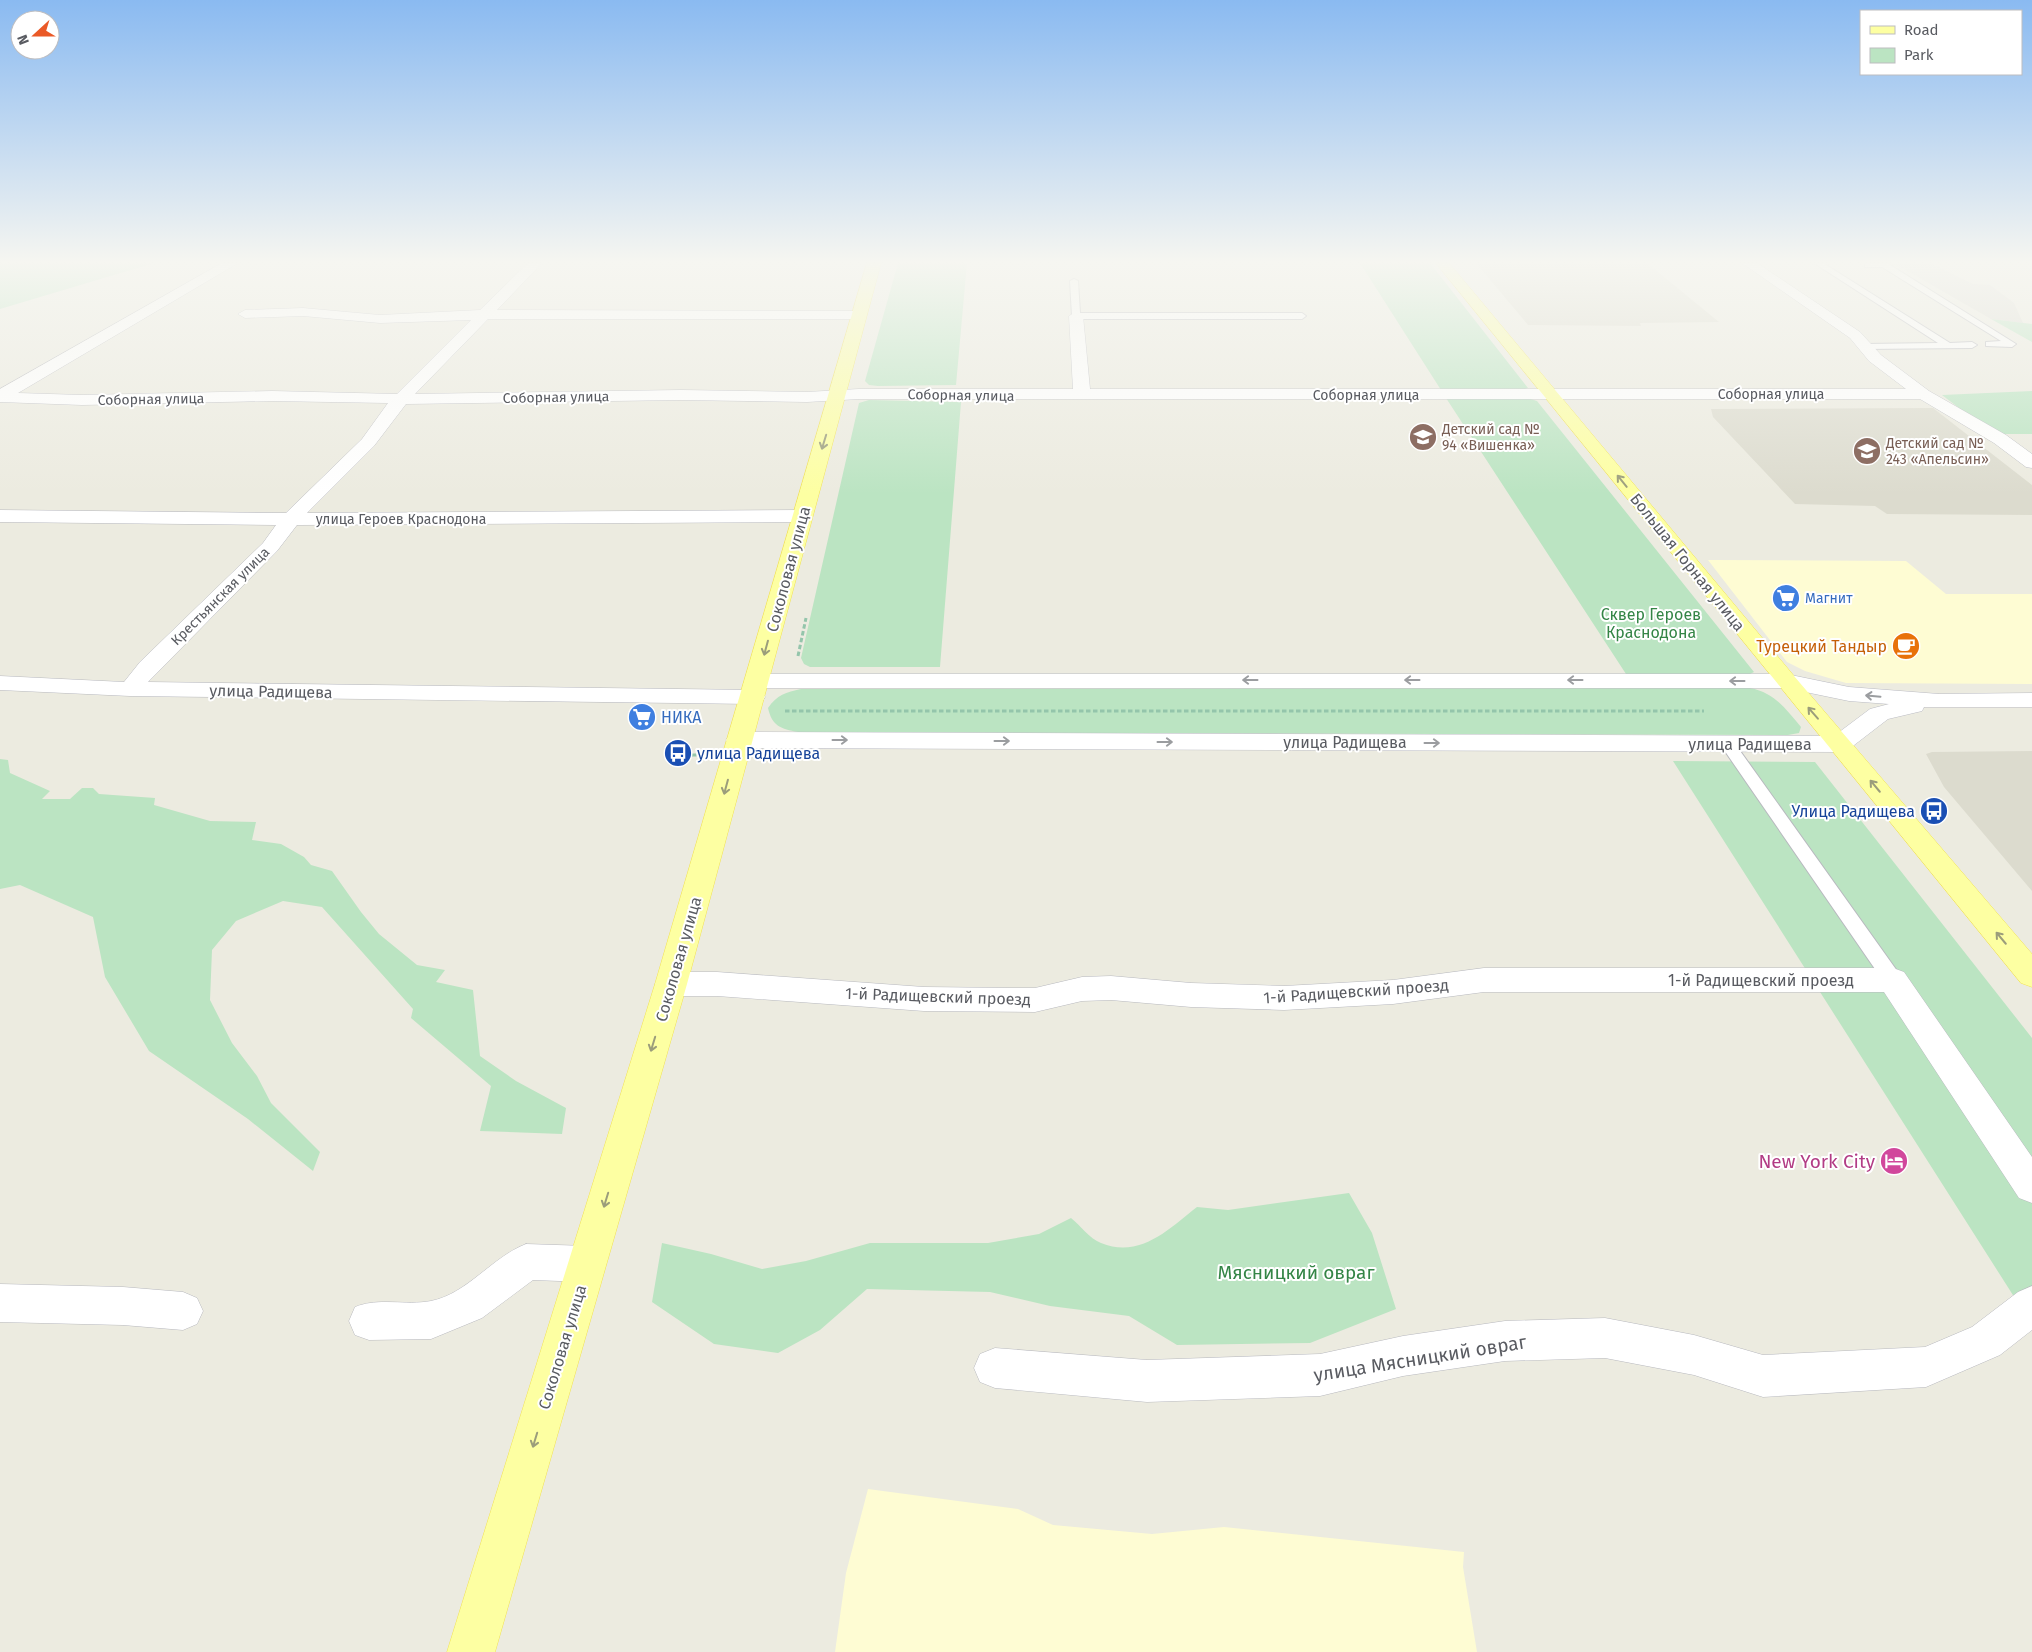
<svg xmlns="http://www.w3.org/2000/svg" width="2032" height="1652" viewBox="0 0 2032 1652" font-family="'Fira Sans',sans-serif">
<rect width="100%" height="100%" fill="#ecebe0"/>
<path fill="#fefcd3" d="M1708,560L1906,561L1946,594H2032V684L1846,683L1805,671L1787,662Z
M868,1489L1018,1509L1053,1525L1152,1534L1224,1527L1464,1552L1463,1567L1477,1652H835L846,1573Z"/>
<path fill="#dddcd4" d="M1886,263H1930L1973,284L1990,285L2014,303L2023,323L1991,319L1904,269Z"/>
<path fill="#dcdbce" d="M1476,263H1647L1719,322L1640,323L1641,326L1528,325Z
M1933,408L2032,485V515L1887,514L1875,506L1795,504L1713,417L1711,409Z
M2032,751V891L1944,787L1926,754L1932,752Z"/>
<path fill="#bbe4c2" d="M0,263H154L0,309Z
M898,263H967L956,385L878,386L869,385L865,381Z
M1360,263H1430L1528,388L1522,390H1441Z
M1991,319L2032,324V342Z
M2032,391V434H2000L1972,418L1942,395Z
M1446,398H1527L1537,401L1754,672L1746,676L1626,674Z
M869,400L961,402L940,667H810L804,664L801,658L859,403Z
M1750,688C1775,693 1785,708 1801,727L1799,733L1788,735L798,732C781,729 772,726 768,708C777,695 786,692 801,689Z
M0,759L8,760L10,773L50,791L42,799H70L82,788H93L99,794L155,798L154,805L210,821L256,822L252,840L281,844L304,857L311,865L332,871L361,912L379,934L417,965L445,970L436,982L473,990L480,1056L516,1081L566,1108L562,1134L480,1131L491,1086L411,1018L413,1009L322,907L283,901L236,921L212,950L210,1000L232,1043L257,1076L271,1103L320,1152L313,1171L248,1119L149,1051L105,977L93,917L20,885L0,889Z
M1673,761L1815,762L2032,1038V1325Z
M1349,1193L1372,1233L1396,1309L1310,1343L1177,1345L1129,1316L1050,1306L990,1292L867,1289L820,1330L778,1353L714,1344L652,1302L662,1243L711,1254L762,1269L806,1261L870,1243H988L1039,1234L1071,1218C1080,1225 1090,1239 1101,1243C1140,1259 1169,1229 1197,1207L1228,1210Z"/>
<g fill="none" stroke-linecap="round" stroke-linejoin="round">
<defs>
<path id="lane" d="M1814,263H1823L1950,343L1972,342L1977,345L1972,348L1862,349V345L1865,344L1938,343Z
M1865,263H1887L2016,344L2012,347L1986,346V342L2001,341L1882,267H1865Z
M1074,279L1078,281L1080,313H1302L1306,316L1302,319H1076L1072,316L1070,281Z
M1728,739L1733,741L1900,975L1902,980L1900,985L1893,987L1886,985L1720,744Z"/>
<path id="street" d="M222,263H238L18,393L82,395L272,391L397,394L471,320L380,323L303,316L245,318L238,314L245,310L303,308L380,315L480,310L528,263H542L497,310L858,311L865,315L858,319H488L415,394L681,390L807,392L859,389H1073L1069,316L1076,312L1083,316L1090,389H1906L1869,361L1850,338L1742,263H1757L1860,332L1881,355L1929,391L2006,435L2032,454V468L2026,467L1994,443L1920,399H859L807,402L681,400L406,404L374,446L307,513L801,510L808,512L811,516L808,520L801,522L297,525L277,551L148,682L753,690L762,692L765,697L762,702L753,704L130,696L0,690V676L124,682L140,662L263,543L276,525L0,522V510L286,513L362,439L388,403L272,401L82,405L0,402V389Z
M1484,968H1893L1904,972L2032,1157V1203L2019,1198L1884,992H1484L1393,1004L1284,1010L1191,1007L1111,1000L1082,1001L1035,1012L924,1011L717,996H671L660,992L655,984L660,976L671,972H717L924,987L1010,988H1035L1082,977L1111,976L1191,983L1284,986L1393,980Z
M526,1244L587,1246L601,1251L606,1264L601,1277L587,1282L533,1280L482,1318L431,1339L369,1340L355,1335L349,1321L355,1307C380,1297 405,1306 431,1301C467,1294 492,1257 526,1244Z
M0,1284L123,1287L183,1292L197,1298L203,1311L197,1324L183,1330L123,1325L0,1322Z
M2032,1286V1330L2000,1355L1926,1387L1763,1397L1694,1375L1605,1358L1505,1361L1403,1376L1320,1396L1147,1402L995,1388L980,1382L974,1368L980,1354L995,1348L1147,1360L1320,1354L1403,1336L1505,1321L1605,1318L1694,1335L1763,1355L1925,1347L1972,1327L2018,1292Z"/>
<path id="secondary" d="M758,674H1786L1849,687L1939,694L2032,693V707H1924L1922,711L1888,719L1849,749L1840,752L739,748L730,745L726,740L730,735L739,732L1834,736L1870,709L1889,704L1849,701L1786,688H758L750,686L746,681L750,676Z"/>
<path id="primary" d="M867,263H881L687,984L495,1652H447L655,984Z
M1436,263H1449L1794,676L2032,954V987L2021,983Z"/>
</defs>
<use href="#lane" stroke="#b8b9bf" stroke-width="2"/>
<use href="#street" stroke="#b8b9bf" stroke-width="1"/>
<use href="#secondary" stroke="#bbbcc4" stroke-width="1"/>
<use href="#primary" stroke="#f2e252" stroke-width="1"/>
<path stroke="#94c5ab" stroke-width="3" stroke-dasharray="4.5 2.5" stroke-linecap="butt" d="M798,656L806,618
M785,711H1704
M685,755H704"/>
<use href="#lane" fill="#fff" fill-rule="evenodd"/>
<use href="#street" fill="#fff" fill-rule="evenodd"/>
<use href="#secondary" fill="#fff" fill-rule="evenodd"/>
<use href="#primary" fill="#fdffa2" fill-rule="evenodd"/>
</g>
<defs><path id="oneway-shaft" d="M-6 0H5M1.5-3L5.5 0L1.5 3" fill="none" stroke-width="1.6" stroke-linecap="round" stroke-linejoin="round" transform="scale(1.25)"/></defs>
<g stroke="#9b9d7b">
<use href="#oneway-shaft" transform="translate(824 442) rotate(107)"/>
<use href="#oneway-shaft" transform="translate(1622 481) rotate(-129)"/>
<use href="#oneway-shaft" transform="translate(766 648) rotate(105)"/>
<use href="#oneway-shaft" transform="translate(1813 713) rotate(-131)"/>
<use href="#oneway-shaft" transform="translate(1875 786) rotate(-130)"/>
<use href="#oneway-shaft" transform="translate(726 787) rotate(105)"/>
<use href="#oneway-shaft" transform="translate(2001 938) rotate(-130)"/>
<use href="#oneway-shaft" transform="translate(653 1044) rotate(107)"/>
<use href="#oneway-shaft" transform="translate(606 1200) rotate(107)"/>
<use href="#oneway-shaft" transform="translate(535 1440) rotate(107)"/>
</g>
<g stroke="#9b9da0">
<use href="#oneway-shaft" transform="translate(1250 680) rotate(180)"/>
<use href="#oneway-shaft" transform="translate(1412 680) rotate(180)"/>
<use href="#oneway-shaft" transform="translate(1575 680) rotate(-180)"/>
<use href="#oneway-shaft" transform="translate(1737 681) rotate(-180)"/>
<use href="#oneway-shaft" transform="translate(1873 696) rotate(-175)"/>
<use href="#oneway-shaft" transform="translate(840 740)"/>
<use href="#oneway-shaft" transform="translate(1002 741)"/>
<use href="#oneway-shaft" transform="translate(1165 742)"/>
<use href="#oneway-shaft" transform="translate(1432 743)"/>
</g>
<linearGradient id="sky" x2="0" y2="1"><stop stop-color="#8abaf1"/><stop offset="0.53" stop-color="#f6f6f1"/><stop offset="1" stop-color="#f6f6f1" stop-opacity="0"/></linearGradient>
<rect width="2032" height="494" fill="url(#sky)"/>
<defs>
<symbol id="school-disc" viewBox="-11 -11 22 22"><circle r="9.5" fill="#8d6e63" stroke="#fff"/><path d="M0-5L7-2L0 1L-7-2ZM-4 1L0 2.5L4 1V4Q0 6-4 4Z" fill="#fff"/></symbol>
<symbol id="supermarket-disc" viewBox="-11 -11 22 22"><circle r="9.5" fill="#3f7fe0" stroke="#fff"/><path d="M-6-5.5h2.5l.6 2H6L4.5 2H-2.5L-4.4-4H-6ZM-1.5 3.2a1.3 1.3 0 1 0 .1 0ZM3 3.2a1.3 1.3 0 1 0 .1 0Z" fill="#fff"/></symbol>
<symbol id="cafe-disc" viewBox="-11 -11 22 22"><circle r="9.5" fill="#e8710a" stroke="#fff"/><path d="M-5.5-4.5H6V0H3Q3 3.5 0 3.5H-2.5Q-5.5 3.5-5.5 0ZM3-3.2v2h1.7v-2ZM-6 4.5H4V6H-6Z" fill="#fff"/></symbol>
<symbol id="bus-disc" viewBox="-11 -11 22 22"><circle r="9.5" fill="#1a4fb4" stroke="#fff"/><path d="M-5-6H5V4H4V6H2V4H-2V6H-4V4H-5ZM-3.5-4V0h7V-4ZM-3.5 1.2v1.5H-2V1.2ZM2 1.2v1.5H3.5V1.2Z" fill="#fff"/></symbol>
<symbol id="hotel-disc" viewBox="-11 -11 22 22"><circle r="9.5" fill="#d1479c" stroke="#fff"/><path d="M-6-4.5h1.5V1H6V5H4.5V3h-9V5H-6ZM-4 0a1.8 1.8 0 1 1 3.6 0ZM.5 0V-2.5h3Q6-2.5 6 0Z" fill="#fff"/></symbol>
</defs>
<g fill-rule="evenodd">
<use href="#school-disc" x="1407" y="421" width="32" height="32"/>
<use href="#school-disc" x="1851" y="435" width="32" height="32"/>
<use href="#supermarket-disc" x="1770" y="582" width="32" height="32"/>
<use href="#cafe-disc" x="1890" y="630" width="32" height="32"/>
<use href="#supermarket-disc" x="626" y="701" width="32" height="32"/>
<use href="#bus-disc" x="662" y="737" width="32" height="32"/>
<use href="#bus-disc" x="1918" y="795" width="32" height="32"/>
<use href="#hotel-disc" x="1878" y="1145" width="32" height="32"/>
</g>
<g text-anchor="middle" stroke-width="4" stroke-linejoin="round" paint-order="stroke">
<g font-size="14" fill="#595b61" stroke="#fff">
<text x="1771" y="399">Соборная улица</text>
<text transform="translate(961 395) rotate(1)" y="5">Соборная улица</text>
<text x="1366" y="400">Соборная улица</text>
<text transform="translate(556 397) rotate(-1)" y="5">Соборная улица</text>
<text transform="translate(151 399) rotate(-1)" y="5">Соборная улица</text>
<text x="401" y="524">улица Героев Краснодона</text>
<text transform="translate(220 596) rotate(-45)" y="5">Крестьянская улица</text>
</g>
<g font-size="14" fill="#785e54" stroke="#fff" text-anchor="start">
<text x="1442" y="434">Детский сад №<tspan x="1442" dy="16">94 «Вишенка»</tspan></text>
<text x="1886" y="448">Детский сад №<tspan x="1886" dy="16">243 «Апельсин»</tspan></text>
</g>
<g font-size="14" fill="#366cbe" stroke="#fff" text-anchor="start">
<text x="1805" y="603">Магнит</text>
</g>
<g font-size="16" fill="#595b61" stroke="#fff">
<text transform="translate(1688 562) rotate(51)" y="6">Большая Горная улица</text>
<text transform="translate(788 569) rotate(-75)" y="6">Соколовая улица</text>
<text transform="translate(271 691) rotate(1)" y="6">улица Радищева</text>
<text x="1345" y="748">улица Радищева</text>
<text x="1750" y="750">улица Радищева</text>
<text transform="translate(678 959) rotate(-74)" y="6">Соколовая улица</text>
<text x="1761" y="986">1-й Радищевский проезд</text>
<text transform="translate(1356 991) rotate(-4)" y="6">1-й Радищевский проезд</text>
<text transform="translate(938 996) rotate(2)" y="6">1-й Радищевский проезд</text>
<text transform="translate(562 1347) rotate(-73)" y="6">Соколовая улица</text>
</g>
<g font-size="16" fill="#348546" stroke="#fff">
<text x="1651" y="620">Сквер Героев<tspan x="1651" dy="18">Краснодона</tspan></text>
</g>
<g font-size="16" fill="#c56008" stroke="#fff" text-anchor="end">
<text x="1887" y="652">Турецкий Тандыр</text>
</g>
<g font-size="16" fill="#366cbe" stroke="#fff" text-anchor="start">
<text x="661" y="723">НИКА</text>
</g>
<g font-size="16" fill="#164399" stroke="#fff" text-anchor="start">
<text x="697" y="759">улица Радищева</text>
<text x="1915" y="817" text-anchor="end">Улица Радищева</text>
</g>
<g font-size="19" fill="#b23c85" stroke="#fff" text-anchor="end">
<text x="1875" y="1168">New York City</text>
</g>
<g font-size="19" fill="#348546" stroke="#fff">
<text x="1296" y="1279">Мясницкий овраг</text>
</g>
<g font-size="19" fill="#595b61" stroke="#fff">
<text transform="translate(1420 1358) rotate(-9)" y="7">улица Мясницкий овраг</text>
</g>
</g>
<rect x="1860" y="10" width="162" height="65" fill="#ffffff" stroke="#bdbdc0"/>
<rect x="1870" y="26" width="25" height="8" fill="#fdffa2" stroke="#bdbdc0"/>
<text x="1904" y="35" font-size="15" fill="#595b61">Road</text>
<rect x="1870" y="48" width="25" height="15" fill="#bbe4c2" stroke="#bdbdc0"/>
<text x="1904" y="60" font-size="15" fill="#595b61">Park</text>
<g transform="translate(35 35) rotate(249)"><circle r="24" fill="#ffffff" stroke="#bdbdc0"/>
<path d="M0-4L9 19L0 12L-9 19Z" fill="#ea5927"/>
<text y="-8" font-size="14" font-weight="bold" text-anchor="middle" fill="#595b61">N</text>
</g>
</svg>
